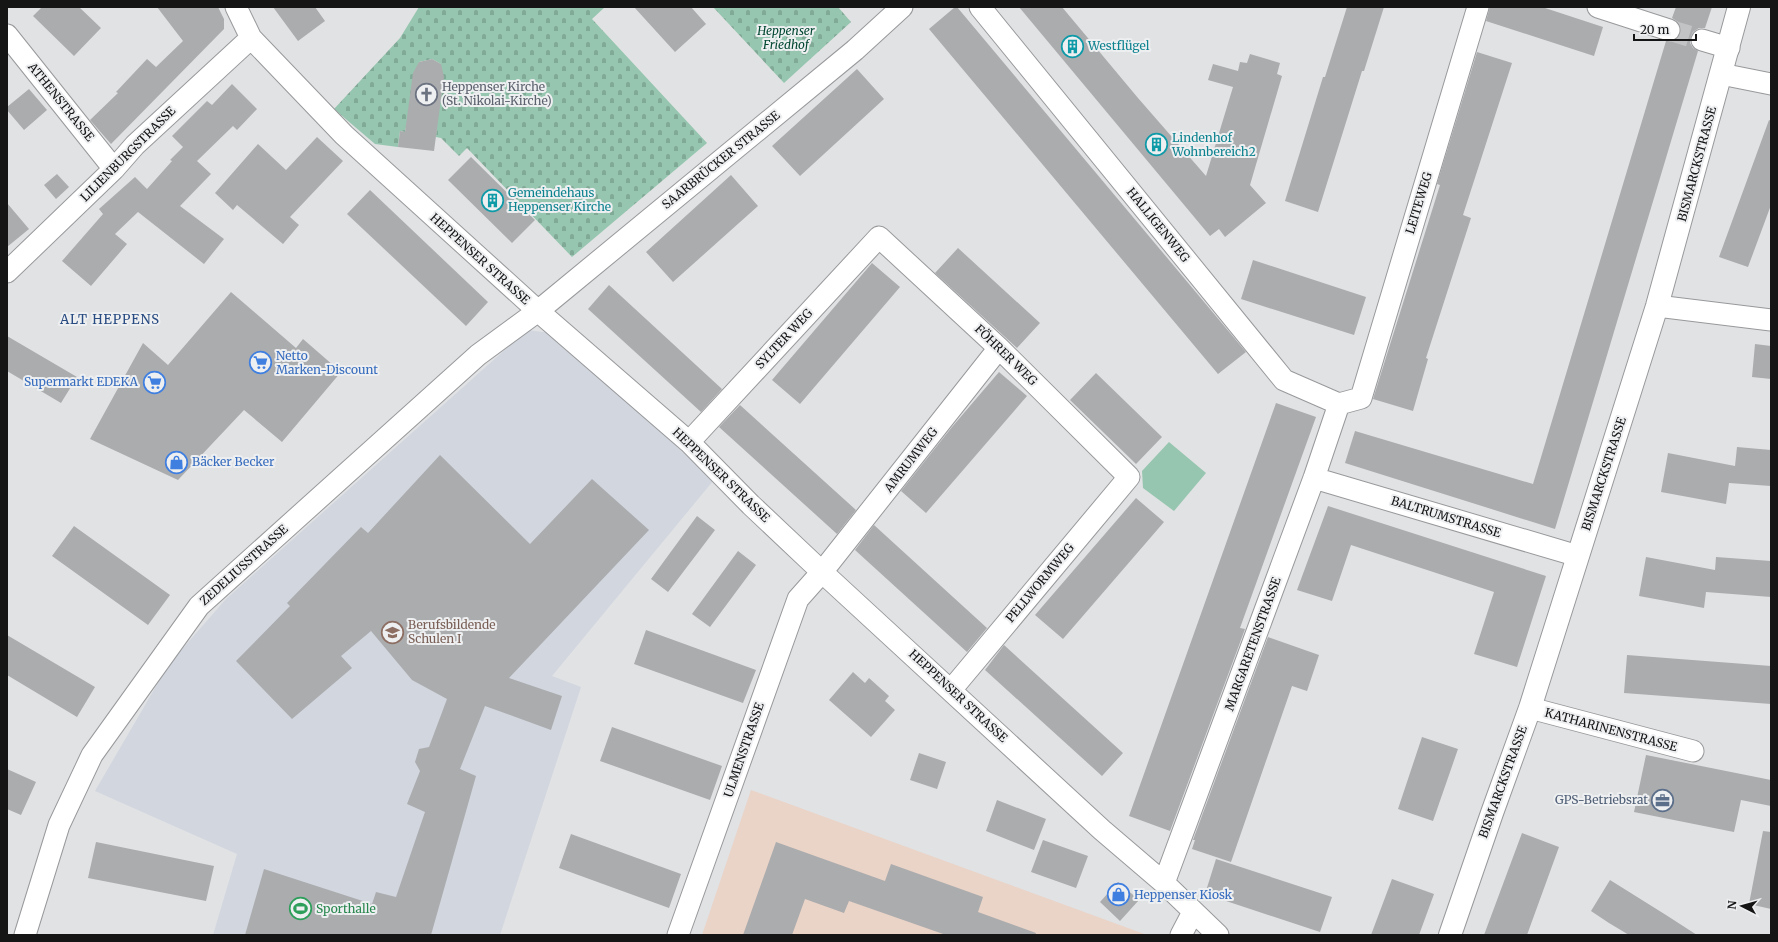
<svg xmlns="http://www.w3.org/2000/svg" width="1778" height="942" viewBox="0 0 1778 942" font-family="Merriweather,serif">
<defs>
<pattern id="cemetery-stones" width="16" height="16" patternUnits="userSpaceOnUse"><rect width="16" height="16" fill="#96c6af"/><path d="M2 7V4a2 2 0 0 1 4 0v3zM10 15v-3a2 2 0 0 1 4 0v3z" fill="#80a996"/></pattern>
</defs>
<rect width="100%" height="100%" fill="#e1e2e4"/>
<path fill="#ead3c7" d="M751,790L1147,935H702Z"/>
<path fill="#d2d6df" d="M527,330L558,334L713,481L552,676L581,687L500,935H213L237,854L95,791L169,664L226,599Z"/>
<path fill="url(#cemetery-stones)" d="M419,7H605L592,19L707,143L572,257L467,148L459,156L441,138L436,137L441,64L432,59L419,62L405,132L400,131L398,147L375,144L334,109L400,38Z
M713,7H838L851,22L784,83Z"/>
<path fill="#96c6af" d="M1169,442L1206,473L1174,511L1143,488L1142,471Z"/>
<path fill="#abacae" d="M42,7H79L101,28L74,56L33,16Z
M157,7H218L224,19V29L111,144L90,120L118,93L116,92L147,59L156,67L183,41Z
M273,7H315L325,21L298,41Z
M634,7H691L706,24L675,52Z
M955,7H957L1246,352L1218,374L929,29Z
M1019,7H1062L1138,98L1206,176L1233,87L1208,80L1213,64L1238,71L1240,62L1247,63L1250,54L1280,63L1277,74L1282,76L1250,185L1266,203L1225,237L1219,229L1210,236Z
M1347,7H1384L1364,71H1362L1318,212L1285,201L1323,77H1325Z
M1490,7H1542L1603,27L1594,56L1486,21Z
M1676,7H1712L1705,28H1699L1693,32L1691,36L1690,43L1693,48L1698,51L1555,529L1345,463L1355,431L1533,484L1666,41L1671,42L1677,39L1680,33L1681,28L1678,22L1672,18Z
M1477,52L1512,63L1463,215L1471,218L1426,358L1428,359L1413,411L1373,399L1440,185L1437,184Z
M432,59L441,64L444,77L434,151L398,147L400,131L405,132L413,73L419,62Z
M857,69L884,99L800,176L772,146Z
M232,84L257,109L237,130L233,126L197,161L211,174L180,206L224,239L204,264L138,212L115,234L127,244L91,286L62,261L103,214L99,209L135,177L147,189L172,161L170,160L183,147L172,136L207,101L212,105Z
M29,89L47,110L24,130L7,110V107Z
M1769,120L1771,121V205L1748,267L1719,257Z
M317,137L343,161L290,217L299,225L283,244L237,205L233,210L215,193L258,144L286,170Z
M471,157L535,220L512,243L448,180Z
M57,174L69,187L56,199L44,185Z
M731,175L758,206L673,282L646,252Z
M370,190L488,302L466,326L347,214Z
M7,203L29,229L7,247Z
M958,248L1040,323L1017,348L935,273Z
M1253,260L1366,297L1354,335L1241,299Z
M872,263L900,287L800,404L772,380Z
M609,285L722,389L701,412L588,309Z
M231,292L296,348L303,339L341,372L282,442L244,410L178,480L90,439L143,343L168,365Z
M7,336L77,377L61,403L7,371Z
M1755,344L1771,346V379L1752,377Z
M999,372L1027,396L926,513L901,491L952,427Z
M1096,373L1162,437L1136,464L1070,400Z
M1276,403L1316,417L1240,628L1245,629L1170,831L1129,816Z
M740,405L856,510L837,534L719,427Z
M1737,447L1771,450V486L1729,483L1726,504L1661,492L1668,453L1735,466Z
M440,455L530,544L592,479L649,530L509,678L562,696L551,730L485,706L460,769L476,776L431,935H245L264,869L372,904L376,892L396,897L425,812L407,804L420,771L415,762L419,749L429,747L447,699L412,680L371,631L341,656L352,668L292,719L236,661L290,606L287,603L361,527L368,533Z
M1136,498L1164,522L1063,639L1035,615Z
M1328,506L1546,576L1517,667L1474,654L1494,592L1351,545L1332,601L1297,590Z
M697,516L715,530L668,592L651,579Z
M874,525L987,628L967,652L855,550Z
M74,526L170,595L148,625L52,556Z
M738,551L756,565L710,627L692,614Z
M1646,557L1715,570L1716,557L1771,561V597L1706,592L1704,608L1639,596Z
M646,630L756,670L743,703L634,664Z
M7,635L95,687L77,717L7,675Z
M1268,637L1319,655L1307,691L1292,686L1231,862L1192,849L1195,840H1193Z
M1004,645L1123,753L1102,776L985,670Z
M1627,655L1771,666V704L1624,693Z
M853,672L865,683L869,678L889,696L885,701L895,710L871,737L829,700Z
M612,727L722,766L710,800L600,761Z
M1422,737L1458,749L1433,821L1398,809Z
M919,753L946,762L937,789L910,780Z
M1646,755L1771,780V806L1741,800L1734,832L1634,812Z
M7,769L36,782L21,815L7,809Z
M997,800L1046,819L1034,850L986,831Z
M1763,831L1771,832V909L1749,904Z
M1522,833L1559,847L1527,935H1484Z
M571,834L681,874L669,908L559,868Z
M1043,840L1088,856L1076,888L1031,872Z
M96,842L214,866L206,901L88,878Z
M776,842L885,881L891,864L983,897L978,912L1036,933L1035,935H946L849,901L844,913L805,899L792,935H743Z
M1216,859L1332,897L1320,932L1205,894Z
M1392,879L1434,894L1419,935H1371Z
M1610,880L1666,915L1697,935H1629L1609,923L1591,911Z
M1118,882L1139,900L1120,921L1100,902Z"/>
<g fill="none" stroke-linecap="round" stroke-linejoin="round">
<path stroke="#c2c3c5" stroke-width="21" stroke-dasharray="21 10" stroke-linecap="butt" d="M1669,30L1702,40"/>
<defs>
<path id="street" d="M236,7L251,38L344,135L538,311L689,442L751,505L822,572L1102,830L1164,883L1218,935
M980,7L1284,380L1339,404L1361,398L1478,7
M1598,7L1669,30
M7,35L114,169
M1702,40L1729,48
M1721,74L1771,84
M7,272L114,169L135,145L251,38
M1657,306L1771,320
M689,442L879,237L999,348L1129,477L951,690
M1314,478L1578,556
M1530,708L1693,751
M1164,883L1314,478L1339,404
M25,935L59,825L92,755L199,606L478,355L538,311L855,50L902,7
M678,935L798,599L822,572L999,348
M1181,935L1193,912"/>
<path id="secondary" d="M1450,935L1492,813L1530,708L1657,306L1739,7"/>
</defs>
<use href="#street" stroke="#98999b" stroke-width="23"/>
<use href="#secondary" stroke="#98999b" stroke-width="24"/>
<use href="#street" stroke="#fff" stroke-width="21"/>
<use href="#secondary" stroke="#fff" stroke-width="22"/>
</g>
<defs>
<symbol id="building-ring" viewBox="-11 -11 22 22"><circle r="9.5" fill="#eeeff1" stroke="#0f9aa8" stroke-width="1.5"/><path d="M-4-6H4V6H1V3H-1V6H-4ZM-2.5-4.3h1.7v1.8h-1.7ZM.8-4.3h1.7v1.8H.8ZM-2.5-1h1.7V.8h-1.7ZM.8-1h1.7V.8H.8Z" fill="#0f9aa8"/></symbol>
<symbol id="church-ring" viewBox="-11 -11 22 22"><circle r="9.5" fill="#eeeff1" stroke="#6b7280" stroke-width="1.5"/><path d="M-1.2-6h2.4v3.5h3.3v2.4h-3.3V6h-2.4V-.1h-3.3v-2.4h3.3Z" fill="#6b7280"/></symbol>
<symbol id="supermarket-ring" viewBox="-11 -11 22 22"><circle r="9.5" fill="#eeeff1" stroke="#3f7fe0" stroke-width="1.5"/><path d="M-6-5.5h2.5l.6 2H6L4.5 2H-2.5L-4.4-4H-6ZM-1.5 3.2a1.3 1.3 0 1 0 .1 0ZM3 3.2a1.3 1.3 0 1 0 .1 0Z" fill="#3f7fe0"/></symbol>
<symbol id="shop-ring" viewBox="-11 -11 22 22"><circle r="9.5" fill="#eeeff1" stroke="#3f7fe0" stroke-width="1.5"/><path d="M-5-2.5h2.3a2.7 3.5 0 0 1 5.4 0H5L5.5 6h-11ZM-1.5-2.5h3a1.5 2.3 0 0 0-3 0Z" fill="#3f7fe0"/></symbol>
<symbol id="school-ring" viewBox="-11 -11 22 22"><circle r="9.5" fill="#eeeff1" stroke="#8d6e63" stroke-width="1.5"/><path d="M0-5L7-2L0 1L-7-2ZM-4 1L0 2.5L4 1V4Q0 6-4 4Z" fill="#8d6e63"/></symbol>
<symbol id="office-ring" viewBox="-11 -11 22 22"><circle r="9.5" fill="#eeeff1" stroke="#5c6f8a" stroke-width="1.5"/><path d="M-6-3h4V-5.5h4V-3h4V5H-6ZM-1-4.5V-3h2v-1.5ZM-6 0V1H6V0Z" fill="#5c6f8a"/></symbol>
<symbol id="stadium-ring" viewBox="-11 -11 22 22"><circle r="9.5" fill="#eeeff1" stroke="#2e9e5b" stroke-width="1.5"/><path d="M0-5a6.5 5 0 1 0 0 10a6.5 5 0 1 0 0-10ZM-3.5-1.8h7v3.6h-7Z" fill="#2e9e5b"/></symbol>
</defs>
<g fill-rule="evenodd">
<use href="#building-ring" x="1060" y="34" width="25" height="25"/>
<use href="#church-ring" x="414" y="82" width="25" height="25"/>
<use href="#building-ring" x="1144" y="132" width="25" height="25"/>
<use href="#building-ring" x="480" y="188" width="25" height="25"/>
<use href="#supermarket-ring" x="248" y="350" width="25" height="25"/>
<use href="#supermarket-ring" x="142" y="370" width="25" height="25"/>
<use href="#shop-ring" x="164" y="450" width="25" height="25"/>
<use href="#school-ring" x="380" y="620" width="25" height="25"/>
<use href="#office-ring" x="1650" y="788" width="25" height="25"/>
<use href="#shop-ring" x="1106" y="882" width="25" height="25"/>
<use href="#stadium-ring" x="288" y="896" width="25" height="25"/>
</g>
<g text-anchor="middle" stroke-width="4" stroke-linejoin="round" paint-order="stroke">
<g font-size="12" font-style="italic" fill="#024831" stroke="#eeeff1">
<text x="786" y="35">Heppenser<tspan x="786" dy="14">Friedhof</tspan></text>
</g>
<g font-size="12" fill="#0d838f" stroke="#eeeff1" text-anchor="start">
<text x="1088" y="50">Westflügel</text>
<text x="1172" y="142">Lindenhof<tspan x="1172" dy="14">Wohnbereich2</tspan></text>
<text x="508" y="197">Gemeindehaus<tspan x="508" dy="14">Heppenser Kirche</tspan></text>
</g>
<g font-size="12" fill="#5b616d" stroke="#eeeff1" text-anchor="start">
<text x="442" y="91">Heppenser Kirche<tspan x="442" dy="14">(St. Nikolai-Kirche)</tspan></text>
</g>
<g font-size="12" fill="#151516" stroke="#eeeff1">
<text transform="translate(61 102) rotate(51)" y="4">ATHENSTRASSE</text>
<text transform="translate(128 154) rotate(-45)" y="4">LILIENBURGSTRASSE</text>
<text transform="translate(721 160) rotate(-39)" y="4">SAARBRÜCKER STRASSE</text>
<text transform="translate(1697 164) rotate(-75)" y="4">BISMARCKSTRASSE</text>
<text transform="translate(1419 203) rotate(-73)" y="4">LEITEWEG</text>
<text transform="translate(1158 225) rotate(51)" y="4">HALLIGENWEG</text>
<text transform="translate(480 259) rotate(42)" y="4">HEPPENSER STRASSE</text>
<text transform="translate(784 339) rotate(-47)" y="4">SYLTER WEG</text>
<text transform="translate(1006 355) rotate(44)" y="4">FÖHRER WEG</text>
<text transform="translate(911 460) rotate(-52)" y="4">AMRUMWEG</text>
<text transform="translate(1604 474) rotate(-72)" y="4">BISMARCKSTRASSE</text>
<text transform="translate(721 475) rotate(44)" y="4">HEPPENSER STRASSE</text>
<text transform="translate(1446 517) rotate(17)" y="4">BALTRUMSTRASSE</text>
<text transform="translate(244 565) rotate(-42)" y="4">ZEDELIUSSTRASSE</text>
<text transform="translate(1040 583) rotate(-50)" y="4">PELLWORMWEG</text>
<text transform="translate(1253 644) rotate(-70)" y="4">MARGARETENSTRASSE</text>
<text transform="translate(958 696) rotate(43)" y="4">HEPPENSER STRASSE</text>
<text transform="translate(1611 730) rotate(15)" y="4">KATHARINENSTRASSE</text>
<text transform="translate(744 750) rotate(-71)" y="4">ULMENSTRASSE</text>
<text transform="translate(1503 782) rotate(-70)" y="4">BISMARCKSTRASSE</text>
</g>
<g font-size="12" fill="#366cbe" stroke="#eeeff1" text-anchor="start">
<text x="276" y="360">Netto<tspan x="276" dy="14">Marken-Discount</tspan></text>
<text x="138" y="386" text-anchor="end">Supermarkt EDEKA</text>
<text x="192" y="466">Bäcker Becker</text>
<text x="1134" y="899">Heppenser Kiosk</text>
</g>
<g font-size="12" fill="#785e54" stroke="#eeeff1" text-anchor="start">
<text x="408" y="629">Berufsbildende<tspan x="408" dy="14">Schulen I</tspan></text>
</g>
<g font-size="12" fill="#4e5e75" stroke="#eeeff1" text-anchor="end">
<text x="1648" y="804">GPS-Betriebsrat</text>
</g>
<g font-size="12" fill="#27864d" stroke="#eeeff1" text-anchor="start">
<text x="316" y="913">Sporthalle</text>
</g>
<g font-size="13" letter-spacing="1" fill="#284b81" stroke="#eeeff1">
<text x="110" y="324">ALT HEPPENS</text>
</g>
</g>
<rect width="1778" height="942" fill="none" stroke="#151516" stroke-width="16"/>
<g transform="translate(1742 906) rotate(276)" stroke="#eeeff1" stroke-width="3" paint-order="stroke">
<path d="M0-3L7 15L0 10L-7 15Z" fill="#151516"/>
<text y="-6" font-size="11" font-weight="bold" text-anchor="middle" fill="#151516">N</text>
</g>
<path d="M1634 34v6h62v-6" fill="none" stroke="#151516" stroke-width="2"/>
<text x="1640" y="34" font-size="12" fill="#151516" stroke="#eeeff1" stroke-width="3" paint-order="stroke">20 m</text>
</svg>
